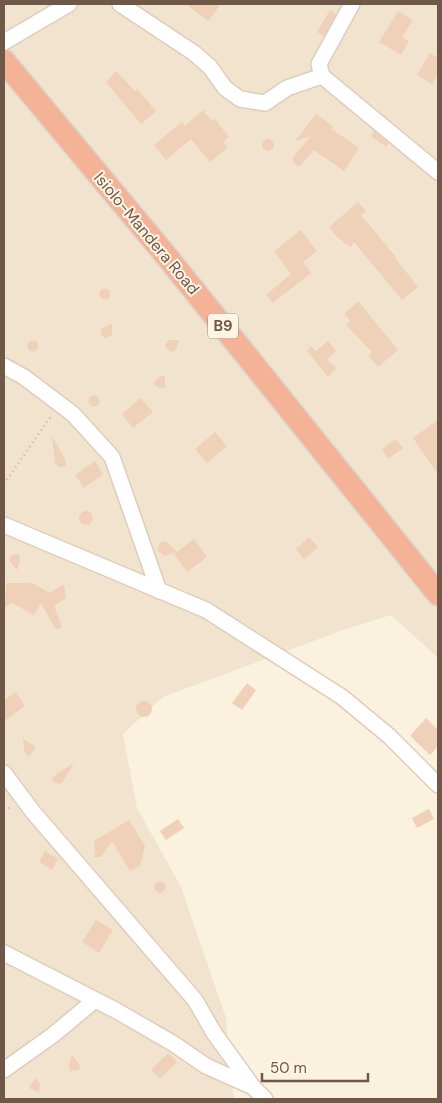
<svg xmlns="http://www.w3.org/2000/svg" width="442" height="1103" viewBox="0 0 442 1103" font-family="'DM Sans',sans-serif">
<rect width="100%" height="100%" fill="#fbf1df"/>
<path fill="#f2e3ce" d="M4,4H438V658L391,615L343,630L163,697L123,734L137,808L181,887L226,1018L234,1099H4Z"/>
<path fill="#efd0b8" d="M186,4H221L208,21Z
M330,10L336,14L324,36L317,32Z
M398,11L413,20L402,37L409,41L401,55L379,42Z
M430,53L438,58V73L432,84L417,75Z
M116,71L135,91L137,89L156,111L141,124L106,82Z
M203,110L212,121L215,119L229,137L223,142L228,147L210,162L191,139L166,160L154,145L182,122L185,126Z
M316,114L334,127L330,128L359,148L344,171L314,150L299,167L293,162V157L311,136L295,141Z
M374,131L389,143L386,147L371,136Z
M262 145a6 6 0 1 1 12 0a6 6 0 1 1-12 0Z
M358,202L366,211L361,215L396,257L395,258L418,287L402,300L354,242L351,247L337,237L329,227Z
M301,230L317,251L303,262L311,273L273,303L266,295L291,274L274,251Z
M99.5 294a5.5 5.5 0 1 1 11 0a5.5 5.5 0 1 1-11 0Z
M358,301L398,350L378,367L368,355L372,352L346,325L350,321L344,314Z
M112,324V335L106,339L102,336L100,329Z
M169,340H179L176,350L172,352L167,349L165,345Z
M27.5 346a5.5 5.5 0 1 1 11 0a5.5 5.5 0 1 1-11 0Z
M328,341L336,351L327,360L336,368L328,377L307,351L311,346L316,351Z
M165,375V387L160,388L153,384L158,378Z
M88.5 401a5.5 5.5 0 1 1 11 0a5.5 5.5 0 1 1-11 0Z
M141,398L153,412L133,428L122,414Z
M438,420V474L413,438Z
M215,432L227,446L207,463L195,449Z
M52,436L65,459L66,466L59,467L55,463Z
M396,439L403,448L388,459L382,449Z
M95,461L103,474L84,488L75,475Z
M79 518a7 7 0 1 1 14 0a7 7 0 1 1-14 0Z
M309,537L318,547L304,559L296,549Z
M194,539L207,557L187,572L174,554L177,552L164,556L157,550L160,543L166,541L177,552Z
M19,554L20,561L17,570L9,560L11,555Z
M28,581L50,593L64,584L66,598L54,606L62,627L56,630L41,603L34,615L12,603L4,608L7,583H29Z
M247,683L256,690L242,710L232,703Z
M16,692L25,706L4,721V700Z
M136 709a8 8 0 1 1 16 0a8 8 0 1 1-16 0Z
M426,718L438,730V746L430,755L410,736Z
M23,739L35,746L34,751L28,757L24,750Z
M74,763L62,783L59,784L51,780L56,774Z
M429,809L434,819L417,828L412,818Z
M178,819L184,828L166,840L160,831Z
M129,820L145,846L140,866L130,871L112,841L101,857H95L94,841Z
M45,851L58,859L52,870L39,862Z
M154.5 887a5.5 5.5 0 1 1 11 0a5.5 5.5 0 1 1-11 0Z
M96,920L113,930L99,953L82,942Z
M168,1053L177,1062L160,1079L151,1070Z
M72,1055L80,1065L79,1070L70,1071L69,1064Z
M35,1078L40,1084L39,1093L29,1088Z"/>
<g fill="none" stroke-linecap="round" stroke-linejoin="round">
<defs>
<path id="minor" d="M120,4L194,53L210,67L225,88L240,99L265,103L287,88L322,76
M352,4L319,64L322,76L438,172
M4,42L69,4
M4,366L24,377L73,414L112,457L159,591
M4,525L206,610L342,697L389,736L438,785
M4,773L33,812L195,1000L214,1033L253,1087
M4,953L117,1011L174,1044L206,1066L253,1087L265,1099
M4,1070L53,1035L95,1000"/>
<path id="highway" d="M4,61L168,258L438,594"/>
</defs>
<use href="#minor" stroke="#decdbc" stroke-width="18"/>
<use href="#highway" stroke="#dad4cf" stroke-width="25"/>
<path stroke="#d3b39c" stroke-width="2.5" stroke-dasharray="1 4" stroke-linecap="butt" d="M4,484L51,416
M4,810L12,807"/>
<use href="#minor" stroke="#fff" stroke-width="15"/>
<use href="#highway" stroke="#f4b397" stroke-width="22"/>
</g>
<g text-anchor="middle" stroke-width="4" stroke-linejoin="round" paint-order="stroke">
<rect fill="#fef5e4" stroke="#9b8777" stroke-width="1" x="208" y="313.5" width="30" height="25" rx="4"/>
<g font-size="15" font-weight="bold" fill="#705848">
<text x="223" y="331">B9</text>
</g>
<g font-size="16" fill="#705848" stroke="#fef5e4">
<text transform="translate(147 233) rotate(50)" y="6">Isiolo-Mandera Road</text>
</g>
</g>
<rect width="442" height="1103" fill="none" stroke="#705848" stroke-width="10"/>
<path d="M262 1073v8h106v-8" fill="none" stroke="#705848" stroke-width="2.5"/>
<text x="270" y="1073" font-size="15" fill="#705848" stroke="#fef5e4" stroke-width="4" paint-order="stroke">50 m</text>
</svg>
